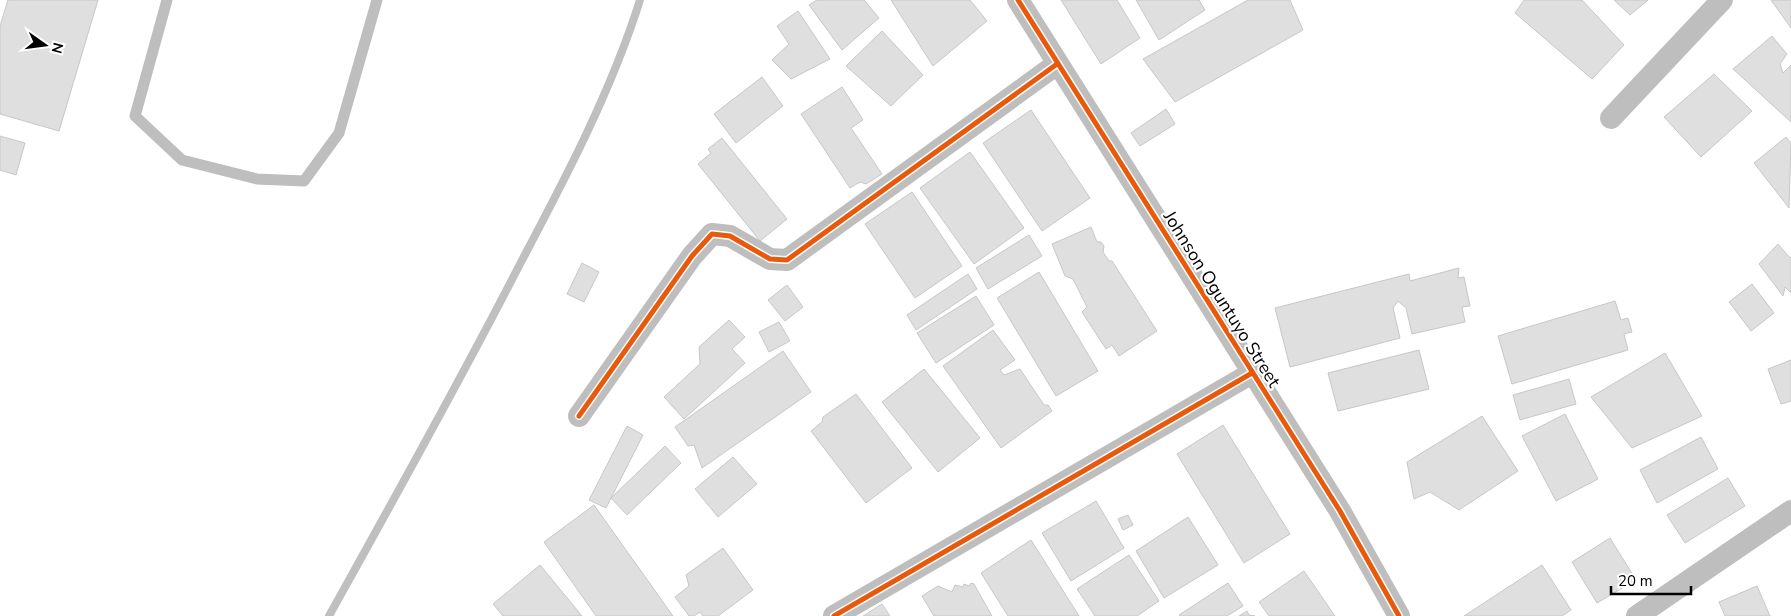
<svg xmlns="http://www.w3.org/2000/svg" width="1791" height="616" viewBox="0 0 1791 616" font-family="'Nunito Sans',sans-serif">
<rect width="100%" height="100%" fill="#fff"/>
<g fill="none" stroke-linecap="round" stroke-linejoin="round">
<path stroke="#bfbfbf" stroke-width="8" d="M329,616C394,499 459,383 520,264C565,179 611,92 640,0"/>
</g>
<path fill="#dfdfdf" stroke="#c7c7c7" d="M8,0H98L59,131L0,114V26Z
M817,0H864L879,18L842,50L809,5Z
M891,0H970L987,21L933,66Z
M1061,0H1117L1140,38L1101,64Z
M1136,0H1199L1205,10L1159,40Z
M1248,0H1290L1303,30L1175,102L1143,59Z
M1524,0H1582L1624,45L1592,79L1515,13Z
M1614,0H1648L1630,15Z
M1771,0H1791V28Z
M798,11L830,59L791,79L772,60L789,44L777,26Z
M882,31L923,75L891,106L846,66Z
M1772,36L1787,54L1780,64L1783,73L1791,65V122L1733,69Z
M1714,74L1752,111L1701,157L1664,117Z
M762,77L783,106L736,143L714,114Z
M842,87L863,120L851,128L882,174L866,184L860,182L850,188L801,114Z
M1166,109L1175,124L1140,146L1131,133Z
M1031,110L1090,198L1042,231L983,143Z
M0,136L25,143L16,175L0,170Z
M1786,137L1791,143L1789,208L1754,163Z
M722,138L787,219L760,241L698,164L711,153L708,149Z
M970,152L1024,228L974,264L920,188Z
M912,192L962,266L915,298L865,224Z
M1091,227L1097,242H1101L1104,246L1103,252L1109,261H1112L1157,331L1119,356L1112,345L1106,349L1082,312L1087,307L1073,279L1065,276L1052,244Z
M1029,235L1042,256L988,289L976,268Z
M1778,244L1790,258L1791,257V293L1785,287L1783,296L1759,264Z
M582,263L599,272L584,302L567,294Z
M1459,268L1458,278L1464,277L1470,306L1462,307L1465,322L1412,334L1406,308L1398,301L1393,308L1400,338L1290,367L1275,308L1409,274L1410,281Z
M1039,272L1098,371L1056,396L997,298Z
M968,274L977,289L916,330L907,315Z
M1752,284L1774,313L1751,331L1729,302Z
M787,285L803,307L785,321L768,300Z
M976,296L994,325L936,363L917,333Z
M1615,301L1621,320L1628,318L1632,332L1624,334L1628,350L1512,384L1498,336Z
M729,320L745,337L732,349L745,363L684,419L664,397L700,364L699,347Z
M779,322L790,341L769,352L759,332Z
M993,330L1015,360L1000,370L1004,375L1020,369L1044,405H1048L1052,411L1001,448L943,366Z
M1419,350L1429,389L1338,411L1328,373Z
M783,351L811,392L702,468L694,445L688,446L675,427Z
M1665,353L1702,416L1632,448L1591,397Z
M1791,360V401L1781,404L1768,369Z
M924,369L980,438L938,472L882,402Z
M1569,379L1576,404L1520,420L1513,395Z
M856,394L912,468L866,503L811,431L822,422L823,417Z
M1565,414L1598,479L1556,501L1522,436Z
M1482,416L1518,471L1459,510L1430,492L1414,499L1407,462Z
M1223,425L1290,534L1244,563L1177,454Z
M627,426L643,435L606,508L589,500Z
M1701,437L1718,469L1657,503L1640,470Z
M665,446L681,463L627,515L611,498Z
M733,457L757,484L718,517L695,489Z
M1728,478L1745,506L1685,543L1667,515Z
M1096,501L1124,548L1071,581L1042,533Z
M594,505L673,616H596L544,542Z
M1128,515L1133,525L1123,530L1118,519Z
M1188,517L1218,565L1164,598L1136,551Z
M1610,538L1636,580L1597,603L1572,562Z
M1031,540L1079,616H1008L981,573Z
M723,548L753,590L718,616H703L700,612L694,616H689L675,597L689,586L686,575Z
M1129,555L1159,601L1137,616H1095L1077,589Z
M540,565L582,616H503L493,604Z
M1542,565L1571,610L1562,616H1464Z
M1304,571L1335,616H1269L1259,602Z
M971,583L974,584L992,616H934L922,596L938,586L952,592L955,585L963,587L964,584L969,586Z
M1228,583L1243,606L1227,616H1180L1179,615Z
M1757,586L1770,616H1725L1719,602Z
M882,604L890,616H863Z
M1247,611L1249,615L1255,616H1239Z"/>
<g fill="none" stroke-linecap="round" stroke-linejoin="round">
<path stroke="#bebebe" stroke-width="11" d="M167,0L135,116L182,160L257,179L304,181L339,133L377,0"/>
<path stroke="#bebebe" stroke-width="22" d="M1018,0L1340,511L1399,616
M1611,118L1722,0
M579,416L692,256L712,234L730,236L770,259L787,260L1057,64
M834,616L1252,373
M1637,616L1791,511"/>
<defs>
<path id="cycleway" d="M1018,0L1340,511L1399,616
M579,416L692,256L712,234L730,236L770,259L787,260L1057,64
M834,616L1252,373"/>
</defs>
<use href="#cycleway" stroke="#fff" stroke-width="8"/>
<use href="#cycleway" stroke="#e8590c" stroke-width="5"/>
</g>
<g text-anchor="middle" stroke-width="4.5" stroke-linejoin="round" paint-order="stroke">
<g font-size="18" fill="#000" stroke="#fff">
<text transform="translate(1222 299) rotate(58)" y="6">Johnson Oguntuyo Street</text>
</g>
</g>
<g transform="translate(45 45) rotate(104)" stroke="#ffffff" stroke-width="4" paint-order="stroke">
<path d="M0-4L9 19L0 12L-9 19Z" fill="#000000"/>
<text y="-8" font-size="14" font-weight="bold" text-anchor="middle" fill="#000000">N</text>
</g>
<path d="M1611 586v8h80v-8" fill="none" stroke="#000000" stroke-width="2.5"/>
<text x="1618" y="586" font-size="15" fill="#000000" stroke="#ffffff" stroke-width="4" paint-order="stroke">20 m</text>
</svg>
